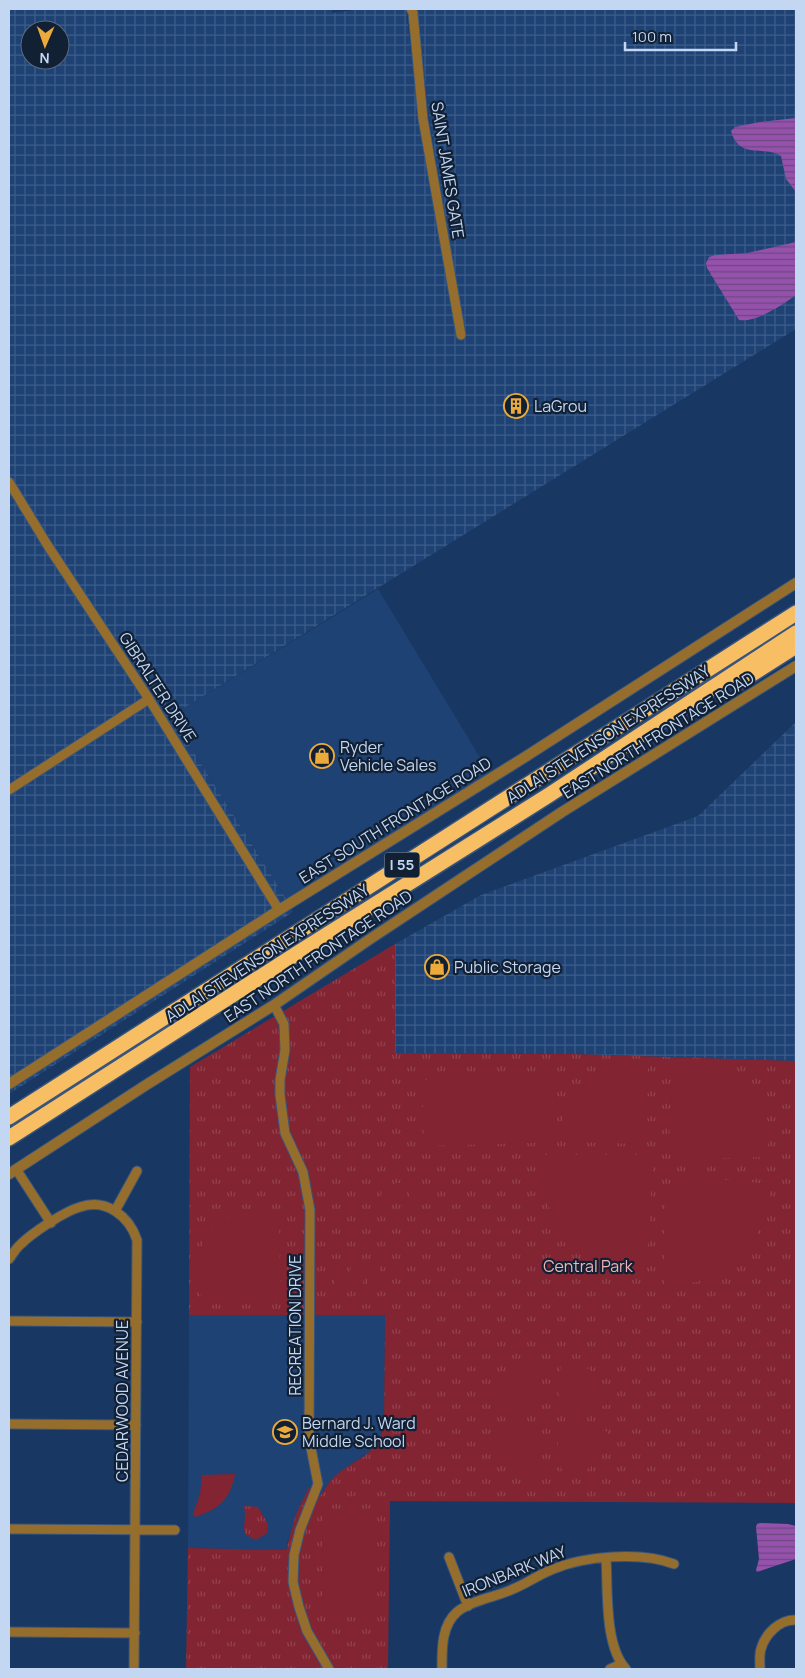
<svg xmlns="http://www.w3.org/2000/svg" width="805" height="1678" viewBox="0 0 805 1678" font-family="Manrope,sans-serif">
<defs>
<pattern id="industrial-grid" width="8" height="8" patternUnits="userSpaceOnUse" patternTransform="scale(1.25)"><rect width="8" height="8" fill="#1e4274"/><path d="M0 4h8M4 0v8" fill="none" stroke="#3d5d88"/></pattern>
<pattern id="park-tufts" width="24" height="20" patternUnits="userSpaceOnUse" patternTransform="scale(1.25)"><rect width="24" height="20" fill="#832432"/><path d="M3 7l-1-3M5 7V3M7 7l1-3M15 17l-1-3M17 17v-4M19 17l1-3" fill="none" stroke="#934350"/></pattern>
<pattern id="water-rules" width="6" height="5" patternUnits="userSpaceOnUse" patternTransform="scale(1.25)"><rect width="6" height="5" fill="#9551ac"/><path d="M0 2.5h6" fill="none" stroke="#6c497f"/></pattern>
</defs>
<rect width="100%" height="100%" fill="#183863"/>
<path fill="#1e4274" d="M378,589L490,774L287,900L171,716Z
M189,1315H385L384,1426L380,1439L372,1450L347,1467L331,1480L320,1496L310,1488L287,1543L286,1550L188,1548Z"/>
<path fill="url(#industrial-grid)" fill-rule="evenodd" d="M9,9H330L333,13L361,9H406L419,118L446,277L455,275L429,118L418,12L416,9H796V329L171,716L287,900L293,912L9,1094ZM30,30H60V60H30Z
M796,722V1061L572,1054L394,1053L395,944L481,895L698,816Z"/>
<path fill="url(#park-tufts)" d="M395,944V1053L572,1054L796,1061V1503L390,1501L388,1669H186L188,1548L286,1550L296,1514L309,1487L320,1496C324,1491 327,1485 331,1480C353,1457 375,1460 384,1426L385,1315H189L190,1067Z
M244,1506L258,1507L268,1524L267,1533L256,1540L246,1535L244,1530L245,1514Z"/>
<path fill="#832432" d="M648,1061L647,1134L637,1144L560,1141L564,1114L577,1091L597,1072L621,1062Z
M700,1062L725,1069L747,1084L762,1106L769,1131L767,1157L687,1159C677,1157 671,1152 669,1141L674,1063Z
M555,1076L556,1142L424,1146L422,1080Z
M538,1155H641L649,1160L652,1168L647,1267L612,1263L580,1247L556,1222L541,1190Z
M681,1176L771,1184L766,1217L751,1246L727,1269L697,1282L664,1285L666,1190Z
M382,1183H393V1204L381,1203Z
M395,1183H407V1204L395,1203Z
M409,1183H420V1204H409Z
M258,1209L279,1212L280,1290L269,1299H202C200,1293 198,1287 197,1280C192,1252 212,1221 239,1213C245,1211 252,1210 258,1209Z
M335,1261H347V1287H335Z
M351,1261H363V1287H351Z
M367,1261H380L379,1287H367Z
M563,1361C591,1365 603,1376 608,1404L589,1410H562L559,1407L558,1378Z
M535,1362L541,1379L542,1406L537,1411H510L492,1406C496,1378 508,1366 535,1362Z
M512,1427H539L543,1433L542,1459L537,1476C509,1473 497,1461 492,1433Z
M564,1427H590L608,1432C604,1460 592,1472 564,1476L558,1459V1433Z
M235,1474C230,1500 219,1509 195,1517L193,1514L200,1494L202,1475Z
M323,1514H374L373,1617H322Z"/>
<path fill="url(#water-rules)" d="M796,118V192L786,179L781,156C763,145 739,160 731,131L735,127L760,122Z
M796,242V295C782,305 756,323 739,320L707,268L706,263L709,257L715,255L747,253Z
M760,1523L788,1524L796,1526V1559L757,1572L756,1570L759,1559L756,1527L757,1524Z"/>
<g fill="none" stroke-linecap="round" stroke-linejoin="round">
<defs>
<path id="minor" d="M411,9L413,13L423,119L461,335
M9,482L48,546L149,699L279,910
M9,790L149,699
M274,1005L284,1024L285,1050L280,1080V1095L285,1133L303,1172L310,1210L309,1438L318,1484L300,1530L294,1555L293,1582L299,1607L307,1631L329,1669
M16,1169L51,1223
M115,1211L137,1171
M9,1259C13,1254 16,1248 21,1244C32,1233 65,1211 80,1207C106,1198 129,1216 137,1240L134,1669
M9,1321L137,1322
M9,1424L136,1425
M9,1529L175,1530
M449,1557L468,1606
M606,1558C608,1588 604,1646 626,1669
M9,1632L135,1633
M442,1669C442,1650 441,1626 457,1612C471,1600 497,1597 513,1589C526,1584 538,1575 551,1570C583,1556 641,1551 674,1564
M610,1669L621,1664
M760,1669C760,1663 759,1655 761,1649C765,1634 780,1619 796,1620"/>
<path id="tertiary" d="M9,1084L279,910L525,757L796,583
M9,1174L146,1085L274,1005L370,939L562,812L796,666"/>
<path id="motorway" d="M741,681L796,646
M9,1117L796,613
M9,1138L304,949L549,795L796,633"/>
</defs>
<use href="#minor" stroke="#37557d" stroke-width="11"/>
<use href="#tertiary" stroke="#37557d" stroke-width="12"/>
<use href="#motorway" stroke="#37557d" stroke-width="18"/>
<use href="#minor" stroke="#956e2d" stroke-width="9"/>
<use href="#tertiary" stroke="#956e2d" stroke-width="10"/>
<use href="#motorway" stroke="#f8be63" stroke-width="15"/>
</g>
<defs>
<symbol id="building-ring" viewBox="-11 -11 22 22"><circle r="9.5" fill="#122034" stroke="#ebaa39" stroke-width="1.5"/><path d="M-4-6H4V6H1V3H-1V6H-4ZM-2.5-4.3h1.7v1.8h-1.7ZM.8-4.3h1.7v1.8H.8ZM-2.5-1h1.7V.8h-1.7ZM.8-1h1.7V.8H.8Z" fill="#ebaa39"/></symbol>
<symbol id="shop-ring" viewBox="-11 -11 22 22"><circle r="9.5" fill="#122034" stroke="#ebaa39" stroke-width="1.5"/><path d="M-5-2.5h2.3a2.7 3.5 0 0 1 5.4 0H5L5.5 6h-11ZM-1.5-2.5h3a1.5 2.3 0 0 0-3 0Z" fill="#ebaa39"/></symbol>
<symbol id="school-ring" viewBox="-11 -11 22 22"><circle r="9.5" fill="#122034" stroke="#ebaa39" stroke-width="1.5"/><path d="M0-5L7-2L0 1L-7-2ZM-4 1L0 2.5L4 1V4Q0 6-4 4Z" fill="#ebaa39"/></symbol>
</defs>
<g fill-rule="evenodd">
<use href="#building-ring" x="502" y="392" width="28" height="28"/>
<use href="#shop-ring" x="308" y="742" width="28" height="28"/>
<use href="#shop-ring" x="423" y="953" width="28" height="28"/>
<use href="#school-ring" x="271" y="1418" width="28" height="28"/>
</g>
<g text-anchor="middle" stroke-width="4.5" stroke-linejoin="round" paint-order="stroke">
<rect fill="#122034" stroke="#8fa0b9" stroke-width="1" x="384.5" y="852.5" width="35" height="25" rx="4"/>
<g font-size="15" font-weight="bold" fill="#c4d7f2">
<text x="402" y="870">I 55</text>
</g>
<g font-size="16" fill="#c4d7f2" stroke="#122034">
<text transform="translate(448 170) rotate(81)" y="6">SAINT JAMES GATE</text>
<text transform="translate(158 687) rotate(57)" y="6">GIBRALTER DRIVE</text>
<text transform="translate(608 734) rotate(-33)" y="6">ADLAI STEVENSON EXPRESSWAY</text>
<text transform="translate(658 735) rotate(-32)" y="6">EAST NORTH FRONTAGE ROAD</text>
<text transform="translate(395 820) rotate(-32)" y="6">EAST SOUTH FRONTAGE ROAD</text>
<text transform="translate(267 953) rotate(-33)" y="6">ADLAI STEVENSON EXPRESSWAY</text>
<text transform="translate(318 956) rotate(-34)" y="6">EAST NORTH FRONTAGE ROAD</text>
<text transform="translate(295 1325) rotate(-90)" y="6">RECREATION DRIVE</text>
<text transform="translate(122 1401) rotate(-90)" y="6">CEDARWOOD AVENUE</text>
<text transform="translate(514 1571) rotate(-22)" y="6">IRONBARK WAY</text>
</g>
<g font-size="16" fill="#c4d7f2" stroke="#122034" text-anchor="start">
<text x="534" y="412">LaGrou</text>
<text x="340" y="753">Ryder<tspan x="340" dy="18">Vehicle Sales</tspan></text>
<text x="454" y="973">Public Storage</text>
<text x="302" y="1429">Bernard J. Ward<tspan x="302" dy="18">Middle School</tspan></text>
</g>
<g font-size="16" fill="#f0b2b4" stroke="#122034">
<text x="588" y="1272">Central Park</text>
</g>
</g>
<rect width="805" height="1678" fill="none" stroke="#c4d7f2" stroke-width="20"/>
<g transform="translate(45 45) rotate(182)"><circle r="24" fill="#122034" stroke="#596980"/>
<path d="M0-4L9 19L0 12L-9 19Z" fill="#ebaa39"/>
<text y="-8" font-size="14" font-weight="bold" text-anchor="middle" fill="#c4d7f2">N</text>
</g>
<path d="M625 42v8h111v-8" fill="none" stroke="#c4d7f2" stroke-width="2.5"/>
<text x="632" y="42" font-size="15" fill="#c4d7f2" stroke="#122034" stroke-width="4" paint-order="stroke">100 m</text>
</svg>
